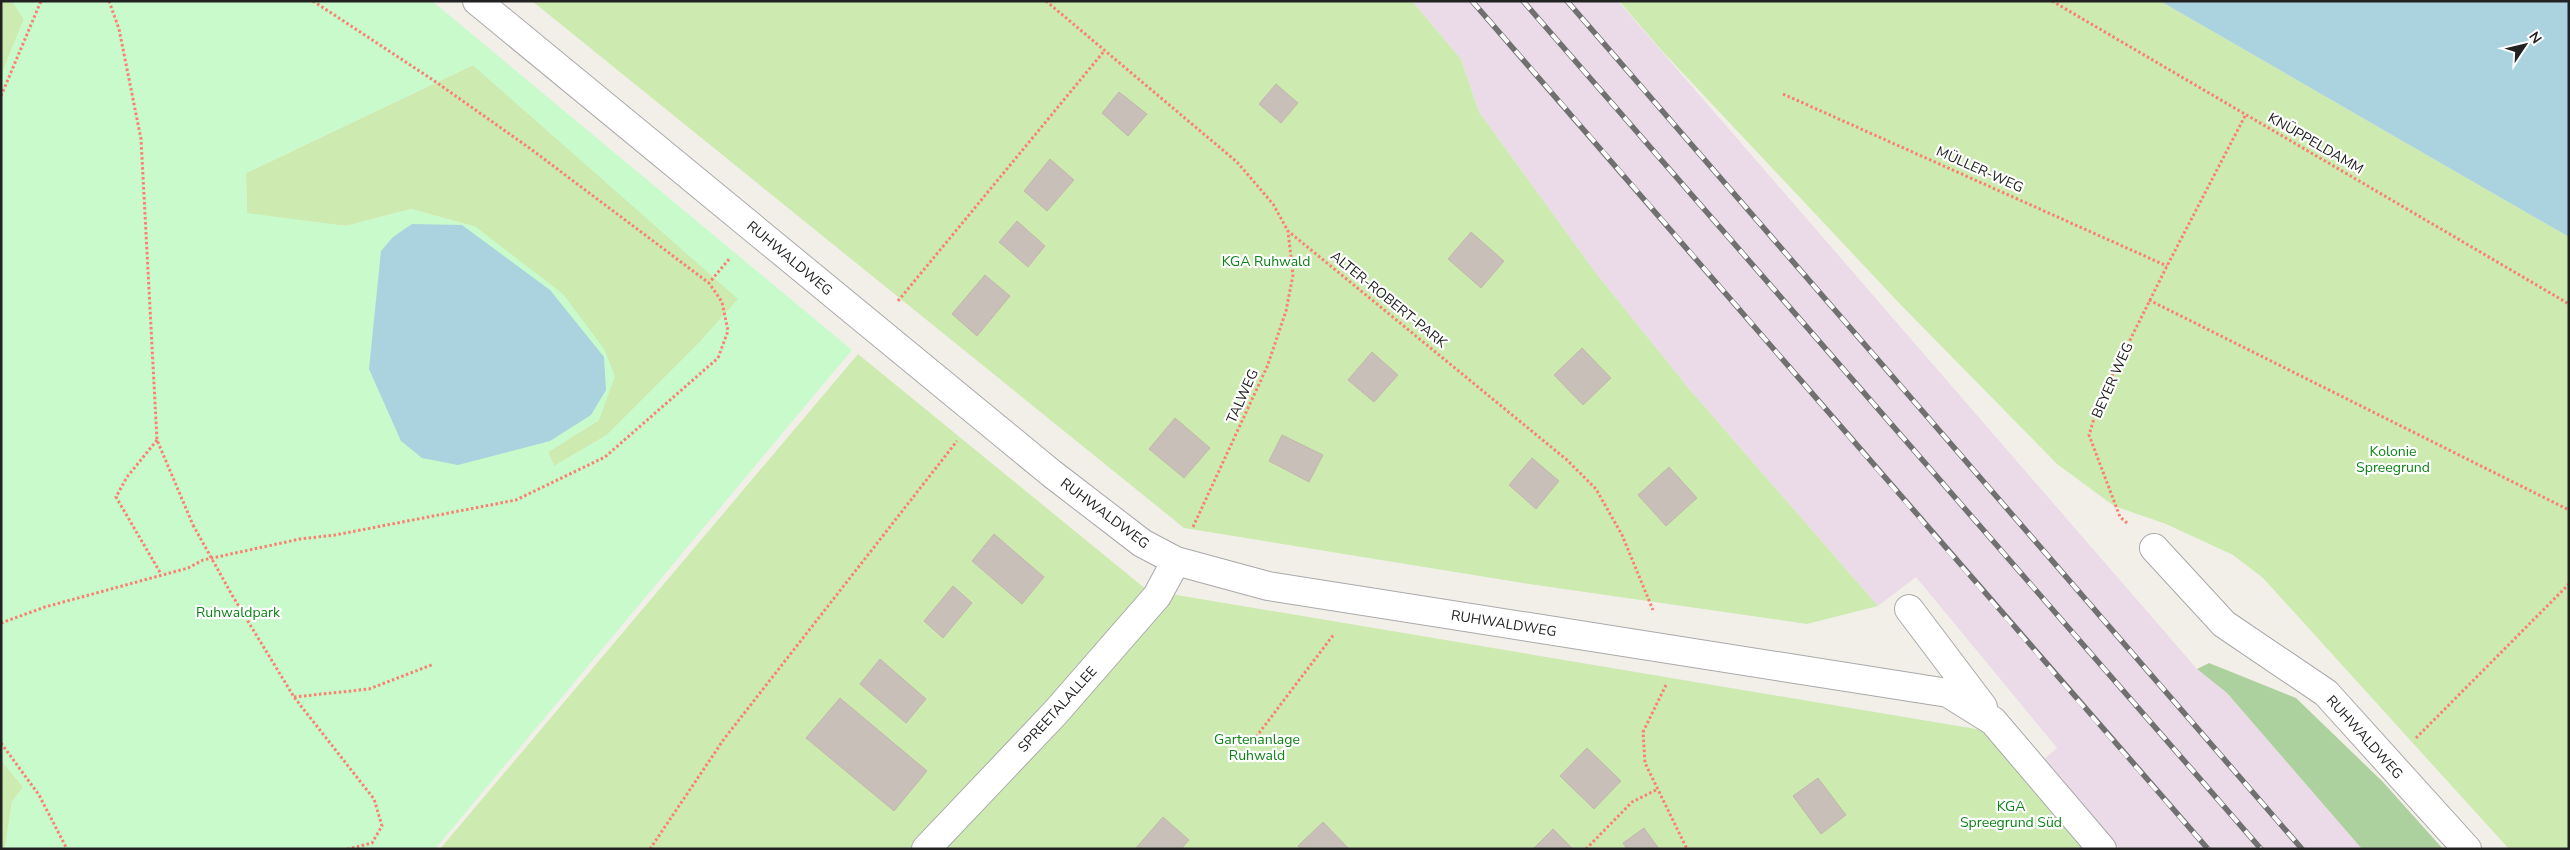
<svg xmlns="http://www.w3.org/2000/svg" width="2570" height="850" viewBox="0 0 2570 850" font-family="'Nunito Sans',sans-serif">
<rect width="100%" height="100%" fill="#f2efe9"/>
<path fill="#ebdbe8" d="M1412,1H1618L2197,669L2227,693L2362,849H2120L2043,760L2057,748L1916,577L1878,606L1690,390L1595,272L1479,112L1461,59Z"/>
<path fill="#cdebb0" d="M1,1H12L24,19L1,75Z
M532,1H1412L1461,59L1479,112L1595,272L1690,390L1878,606L1807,624L1529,584L1184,528Z
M1619,1H2160L2569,237V849H2509L2263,578L2233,555L2166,524L2114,506L2057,464L1899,303L1663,52Z
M473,65L739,299L698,344L607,435L554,466L548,452L599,420L476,227L411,209L346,226L247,214L246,173Z
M858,354L1147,590L1982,730L2015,765L2085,849H440Z
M1,760L23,787L12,802L5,849H1Z"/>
<path fill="#add19e" d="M2209,663L2296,698L2383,782L2443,849H2362L2227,693L2197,669Z"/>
<path fill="#c8facc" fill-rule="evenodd" d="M12,1H432L852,350L435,849H5L12,802L23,787L1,760V75L24,19ZM473,65L738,299L698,344L607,435L554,466L548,452L599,420L615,376L604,349L563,294L476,227L411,209L346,226L247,213L246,173Z"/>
<path fill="#aad3df" d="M2160,1H2569V237Z
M412,224L462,225L550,290L604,357L606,390L591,415L550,441L458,465L422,458L401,441L369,369L381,251L393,237Z"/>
<path fill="#c7bfb8" stroke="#c4b6ab" d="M1276,84L1298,103L1281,123L1259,104Z
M1119,92L1147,114L1128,136L1102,113Z
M1050,159L1074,180L1047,211L1024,191Z
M1017,221L1045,246L1028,267L999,242Z
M1471,232L1504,261L1481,288L1448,259Z
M985,275L1010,296L977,336L952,314Z
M1582,348L1611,378L1583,405L1554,375Z
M1372,352L1398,375L1374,402L1348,380Z
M1175,418L1210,448L1184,478L1149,449Z
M1282,435L1323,455L1309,482L1269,461Z
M1532,458L1559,481L1536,509L1509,485Z
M1669,467L1697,498L1666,526L1638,495Z
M994,534L1044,577L1022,604L972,561Z
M953,586L972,603L943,638L924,621Z
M880,659L926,699L906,723L860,684Z
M840,698L927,771L894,811L806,738Z
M1587,748L1621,781L1594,809L1560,776Z
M1818,778L1846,815L1821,834L1793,796Z
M1163,817L1189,840L1181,849H1138L1136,848Z
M1323,822L1349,849H1301L1298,846Z
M1644,828L1659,849H1627L1623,843Z
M1553,829L1573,849H1533Z"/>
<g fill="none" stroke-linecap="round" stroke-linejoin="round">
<defs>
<path id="minor" d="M477,1L1051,473L1142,543L1176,561L1268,586L1948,693L1993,721L2102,849
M2154,548L2224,624L2326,693L2467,849
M1909,609L1983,707
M926,849L1056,712L1157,596L1176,561"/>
</defs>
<use href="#minor" stroke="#a9a9a9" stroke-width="30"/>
<path stroke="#fa8072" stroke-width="3" stroke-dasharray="2.5 2.5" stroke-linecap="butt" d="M109,1L119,29L141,139L157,440L193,525
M313,1L433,80L528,147L709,283
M1046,1L1237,162L1273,204L1288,231L1567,460L1596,489L1622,535L1653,610
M2052,1L2569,304
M1783,94L2167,266
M1,96L41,1
M2149,300L2569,510
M898,301L1105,50
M157,440L127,477L116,497L161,574
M2127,523L2120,517L2089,435L2099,402L2167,266L2246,114
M1193,527L1267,367L1286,311L1293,275L1288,231
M232,595L294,697L374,799L382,826L372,843L348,849
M1,623L45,607L188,568L203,560L300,539L335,535L516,500L605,457L718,358L728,331L722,302L709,283L730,258
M1666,685L1643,732L1645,763L1687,849
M294,697L369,689L434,664
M1256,737L1334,634
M2416,738L2569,584
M1,743L39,795L67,849
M650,849L724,739L957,441
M1586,849L1632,802L1658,789"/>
<use href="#minor" stroke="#fff" stroke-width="28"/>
<defs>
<path id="rail" d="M1472,1C1718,283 1961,568 2208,849
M1523,1L2261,849
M1567,1L2302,849"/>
</defs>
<use href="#rail" stroke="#707070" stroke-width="5.5"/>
<use href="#rail" stroke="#fff" stroke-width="4" stroke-dasharray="11" stroke-linecap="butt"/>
<path stroke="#fa8072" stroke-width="3" stroke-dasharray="2.5 2.5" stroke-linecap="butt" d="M193,525L232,595"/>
</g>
<g text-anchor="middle" stroke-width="4.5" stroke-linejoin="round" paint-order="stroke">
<g font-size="14" fill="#222" stroke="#fff">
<text transform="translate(2316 143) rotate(30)" y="5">KNÜPPELDAMM</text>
<text transform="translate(1980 169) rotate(24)" y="5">MÜLLER-WEG</text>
<text transform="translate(790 258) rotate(40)" y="5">RUHWALDWEG</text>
<text transform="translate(1389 299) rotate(39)" y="5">ALTER-ROBERT-PARK</text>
<text transform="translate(2112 380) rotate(-66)" y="5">BEYER WEG</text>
<text transform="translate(1242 396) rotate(-66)" y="5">TALWEG</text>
<text transform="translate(1105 513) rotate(37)" y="5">RUHWALDWEG</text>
<text transform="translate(1504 623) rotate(9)" y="5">RUHWALDWEG</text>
<text transform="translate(1057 709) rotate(-48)" y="5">SPREETALALLEE</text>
<text transform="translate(2365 737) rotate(48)" y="5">RUHWALDWEG</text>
</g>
<g font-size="14" fill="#0c8416" stroke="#fff">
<text x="1266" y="266">KGA Ruhwald</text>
<text x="2393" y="456">Kolonie<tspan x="2393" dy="16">Spreegrund</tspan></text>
<text x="238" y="617">Ruhwaldpark</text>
<text x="1257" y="744">Gartenanlage<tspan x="1257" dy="16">Ruhwald</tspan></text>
<text x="2011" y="811">KGA<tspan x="2011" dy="16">Spreegrund Süd</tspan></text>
</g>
</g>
<rect width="2570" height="850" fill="none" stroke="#222222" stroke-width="5"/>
<g transform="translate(2525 45) rotate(55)" stroke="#ffffff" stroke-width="4" paint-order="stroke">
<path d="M0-4L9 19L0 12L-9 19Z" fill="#222222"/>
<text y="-8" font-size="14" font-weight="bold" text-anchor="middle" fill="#222222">N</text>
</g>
</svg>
